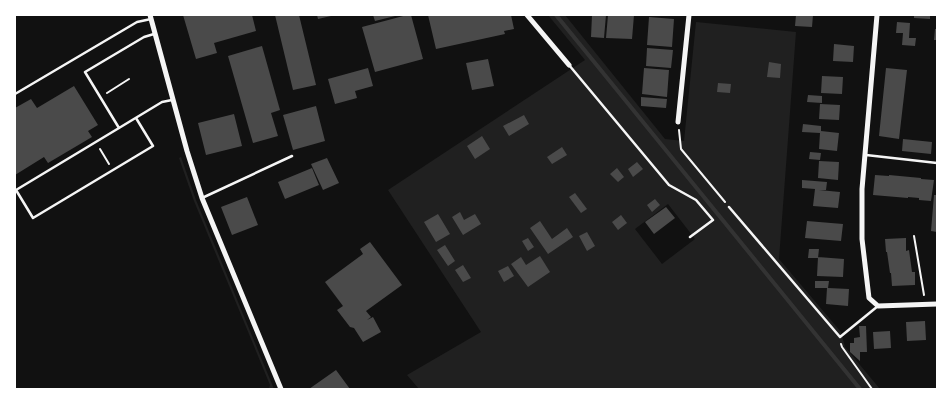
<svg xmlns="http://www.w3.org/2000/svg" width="952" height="404" viewBox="0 0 952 404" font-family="Figtree,sans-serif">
<rect width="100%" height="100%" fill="#111"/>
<path fill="#202020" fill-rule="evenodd" d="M548,15H565L665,139L684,141L696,22L796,32L779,259L841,332L845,347L880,389H419L407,375L481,332L388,190L585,60ZM668,204L695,239L662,264L635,229Z
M181,157L196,200L274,389H269L270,385L194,201L179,158Z"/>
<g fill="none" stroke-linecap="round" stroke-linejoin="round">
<path stroke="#333" stroke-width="4" d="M556,15L860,389"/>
</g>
<path fill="#4a4a4a" d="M183,15H252L256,31L214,43L217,53L196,59Z
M275,15H299L316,85L293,90Z
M317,15H331V16L318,19Z
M373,15H395V16L375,21Z
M407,15H411L423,59L375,72L362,27Z
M428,15H511L514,29L504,31L505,34L436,49Z
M592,15H606L604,38L591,37Z
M608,15H634L632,39L606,38Z
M796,15H813L812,27L795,26Z
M914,15H930V19L914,18Z
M649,17L674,19L672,47L647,45Z
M897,22L910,23L909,38H916L915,46L902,45L903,33H896Z
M935,29H937V40H934Z
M834,44L854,46L853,62L833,61Z
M262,46L280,110L271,113L278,136L253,143L228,56Z
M647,48L673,50L671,68L646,66Z
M488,59L494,86L472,90L466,63Z
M769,62L781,64L780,78L767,77Z
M368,68L373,86L355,91L357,98L335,104L328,79Z
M644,68L669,70L667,97L642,94Z
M886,68L907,70L899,139L879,136Z
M822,76L843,77L842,94L821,93Z
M718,83L731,84L730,93L717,92Z
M74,86L98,125L88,131L92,137L48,163L44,157L15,175V108L31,99L37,108Z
M808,95L822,96V103L807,102Z
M641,97L667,99L666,108L641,106Z
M820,104L840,105L839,120L819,119Z
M316,106L325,141L293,150L283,115Z
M234,114L242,146L206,155L198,123Z
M524,115L529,124L509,136L503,126Z
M803,124L821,126V131L839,133L837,151L819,149L820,133L802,132Z
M482,136L490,149L475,159L467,146Z
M903,139L932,142L931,154L902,151Z
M562,147L567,155L552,164L547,157Z
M810,152L821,153L820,160L809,159Z
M327,158L339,183L323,190L311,164Z
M819,161L839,162L838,180L818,178Z
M637,162L643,169L633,177L628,169Z
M312,168L319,185L285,199L278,182Z
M617,168L624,177L618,182L610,174Z
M875,175L889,176V175L921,178V179L934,180L931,201L919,200V198L908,197V198L873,195Z
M802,180L827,182L826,190H819L840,192L838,208L813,206L815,189L802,188Z
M575,193L587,209L581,213L569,197Z
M934,195H937V232L931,231Z
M247,197L258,225L232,235L221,207Z
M655,199L660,205L652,212L647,205Z
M666,207L675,218L654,234L645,222Z
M460,212L464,220L475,214L481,224L463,235L452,217Z
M438,214L450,234L436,242L424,222Z
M621,215L627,223L618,230L612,222Z
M540,221L552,239L567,228L573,237L548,254L530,228Z
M807,221L843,224L841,241L805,238Z
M587,232L595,246L587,251L579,236Z
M528,238L534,247L528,251L522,241Z
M906,238V251L909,250L912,272H915V285L892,286L891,273H890L887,252H886L885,239Z
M370,242L402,285L366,311L371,317L367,320L373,317L381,332L363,342L354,328L350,327L337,310L343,306L325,282L363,254L360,249Z
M445,245L455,261L448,266L437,250Z
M809,249H819L818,258H808Z
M540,256L550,272L528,287L511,264L521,257L526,265Z
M818,257L844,259L843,277L817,276Z
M463,265L471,278L463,282L455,270Z
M508,266L514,276L504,282L498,271Z
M815,281H829L828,288L849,289L848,306L826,304L827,288H815Z
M925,321L926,340L907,341L906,322Z
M859,326H866L867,352H860V361L850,352V343H854V338L860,337Z
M890,331L891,348L874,349L873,332Z
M336,370L350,389H309Z"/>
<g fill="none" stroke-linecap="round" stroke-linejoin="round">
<path stroke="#f5f5f5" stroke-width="2" d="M107,93L129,79
M679,130L681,149L725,202
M100,149L109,164
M914,236L924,295
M841,344L842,347L872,389"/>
<path stroke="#f5f5f5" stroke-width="2.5" d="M154,34L144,37L85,72L119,128L162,102L172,100
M569,65L669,185L696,200L713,220L690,237
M15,94L137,22L151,19
M119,128L16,190L33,218L153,146L136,118
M866,155L937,163
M202,198L292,156
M729,207L840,337L878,306"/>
<path stroke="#f5f5f5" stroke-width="5" d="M150,15L187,151L202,198L281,389
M527,15L569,65
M877,15L862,189V239L869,298L878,306L937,304
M678,122L689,15"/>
</g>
<rect width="952" height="404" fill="none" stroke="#ffffff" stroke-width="32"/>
</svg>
